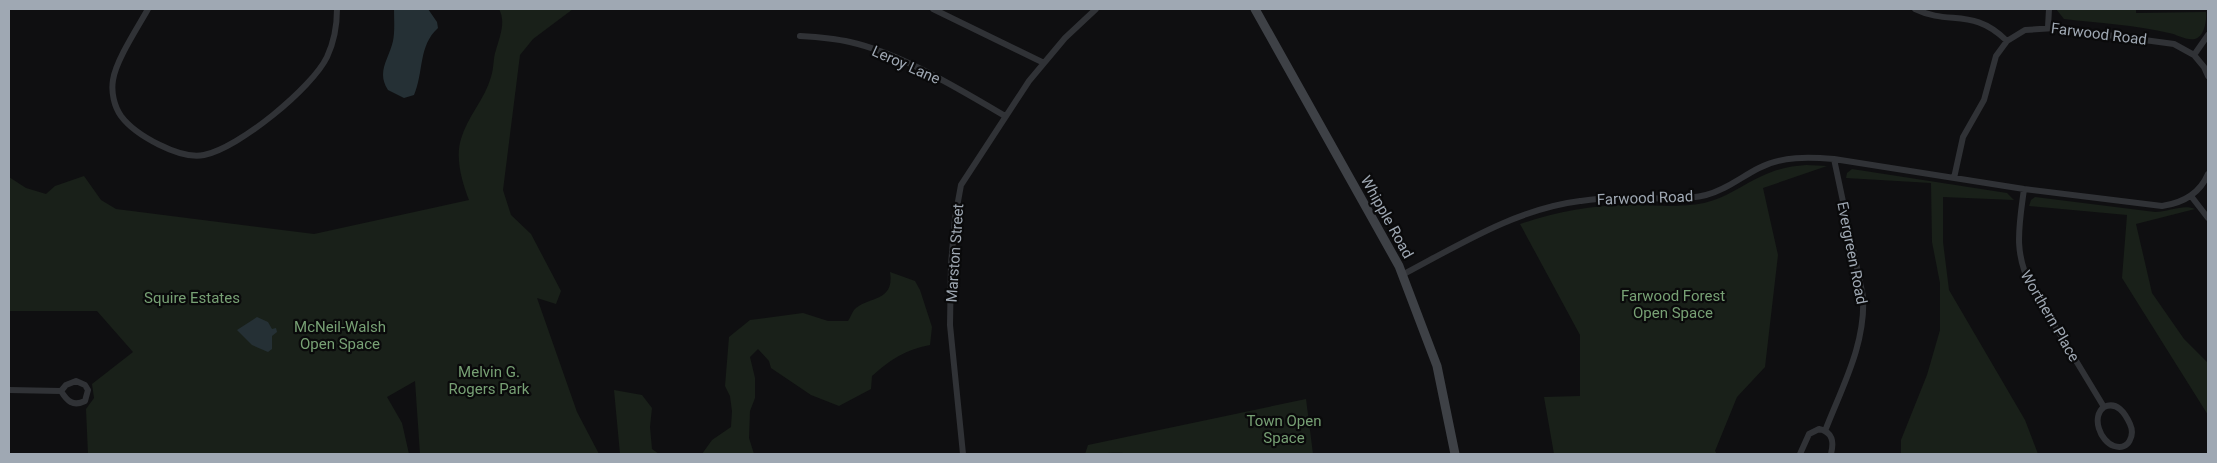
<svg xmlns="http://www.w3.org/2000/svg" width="2217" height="463" viewBox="0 0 2217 463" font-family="Roboto,sans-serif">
<rect width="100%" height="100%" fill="#0f0f11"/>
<path fill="#192019" d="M499,9H573L533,39L520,55L503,190L511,215L531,234L561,291L556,304L537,298L577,412L599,454H420L415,381L387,397L402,423L409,454H88L86,409L94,398L92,384L133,352L97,311H9V177L26,188L46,194L55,186L84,176L101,200L116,209L314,234L469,200C462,182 455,158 461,139C467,117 485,99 491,77C494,68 493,58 496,50C500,36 506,22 499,9Z
M2056,9H2136V13L2206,12C2207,21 2204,37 2195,39C2187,41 2176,34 2169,33C2135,25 2098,23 2064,19Z
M1806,165L1827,166L1763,188L1778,255L1765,367L1737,397L1715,451L1717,454H1554L1544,397L1580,396V335L1520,224C1555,212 1591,205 1628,205C1653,205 1679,208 1704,203C1726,198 1742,185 1762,176C1776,169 1791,166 1806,165Z
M1852,169L2007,193L2014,200L1943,197V242L1949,290L2025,420L2038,454H1901V440L1927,375L1940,330V283L1932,242L1931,183L1846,178L1847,173Z
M2035,197L2155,212C2168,212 2184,204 2195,209L2136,224L2152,293L2184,339L2208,363V415L2122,278L2127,215L2029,206L2031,200Z
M890,272L915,281L920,290L932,327L930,345C905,350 891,359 872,376L871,389L839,406L811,395L771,368L769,361L758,349L750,357L755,378V398L750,411L749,438L754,454H702L712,440L731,427L732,411L730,396L725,386L729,337L750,320L803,313L828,321H848C850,318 852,313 854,310C867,296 895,303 890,272Z
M614,390L642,395L652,408L650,427L652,449L659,454H620Z
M1306,399L1313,454H1129C1120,451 1096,454 1085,454L1088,445Z"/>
<path fill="#253035" d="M394,9H428L437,22L438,28C418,46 424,72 414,95L404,98L388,90C376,72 389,59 393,41C395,31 394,19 394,9Z
M257,317L268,322L272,329L276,328L277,332L272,336V349L268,352L252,345L237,330Z"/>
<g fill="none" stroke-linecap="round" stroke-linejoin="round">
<path stroke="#303236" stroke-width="6" d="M148,9C138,27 116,60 113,80C111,92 114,106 121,116C135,135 180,160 204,155C239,148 312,88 327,57C334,42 337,25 337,9
M933,9L1044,63
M1915,9C1950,26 1973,7 2007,41
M2048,27L2049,9
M800,36C817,37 833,38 850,42C900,53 961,90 1005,116
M2194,55L2208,35
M1954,178L1963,137L1984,100L1996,56L2007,41L2025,30L2055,28L2174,44L2194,55L2204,67L2208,76
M2024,189C2019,227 2013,253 2032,288L2104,407C2091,417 2100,441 2114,446C2129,451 2135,435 2130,424C2125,413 2117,401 2104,407
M2191,196L2208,218
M1402,275C1459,245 1516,209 1580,201C1597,199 1613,197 1630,197C1655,198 1681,201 1706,195C1726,190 1741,177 1759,168C1782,156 1809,157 1834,159L2024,189L2162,206C2183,203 2200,193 2208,174
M76,381L85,385L88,390L85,401C73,407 67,401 61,391L66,385Z
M9,390L61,391
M1825,431C1842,387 1866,344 1863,296L1834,159
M963,454L950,325L951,264L955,218L961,185L1029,81L1065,38L1096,9
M1800,454L1809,434L1819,429C1833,432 1834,442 1831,454"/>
<path stroke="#3e4146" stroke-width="9" d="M1255,9L1399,266L1437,366L1455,454"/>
</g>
<g text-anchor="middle" stroke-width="4.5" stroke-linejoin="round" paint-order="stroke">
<g font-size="15" fill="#9fa8b3" stroke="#0a0a0b">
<text transform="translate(2099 34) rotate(7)" y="5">Farwood Road</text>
<text transform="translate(906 65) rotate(24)" y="5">Leroy Lane</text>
<text transform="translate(1645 198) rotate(-2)" y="5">Farwood Road</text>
<text transform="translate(1387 217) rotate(61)" y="5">Whipple Road</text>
<text transform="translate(955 253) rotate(-86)" y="5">Marston Street</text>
<text transform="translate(1852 253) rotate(79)" y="5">Evergreen Road</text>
<text transform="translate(2050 316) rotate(60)" y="5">Worthern Place</text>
</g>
<g font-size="15" fill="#77a074" stroke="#0a0a0b">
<text x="1673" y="301">Farwood Forest<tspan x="1673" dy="17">Open Space</tspan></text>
<text x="192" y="303">Squire Estates</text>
<text x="340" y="332">McNeil-Walsh<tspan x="340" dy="17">Open Space</tspan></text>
<text x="489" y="377">Melvin G.<tspan x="489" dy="17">Rogers Park</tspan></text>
<text x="1284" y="426">Town Open<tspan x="1284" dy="17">Space</tspan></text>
</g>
</g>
<rect width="2217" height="463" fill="none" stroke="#9fa8b3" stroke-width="20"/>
</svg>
